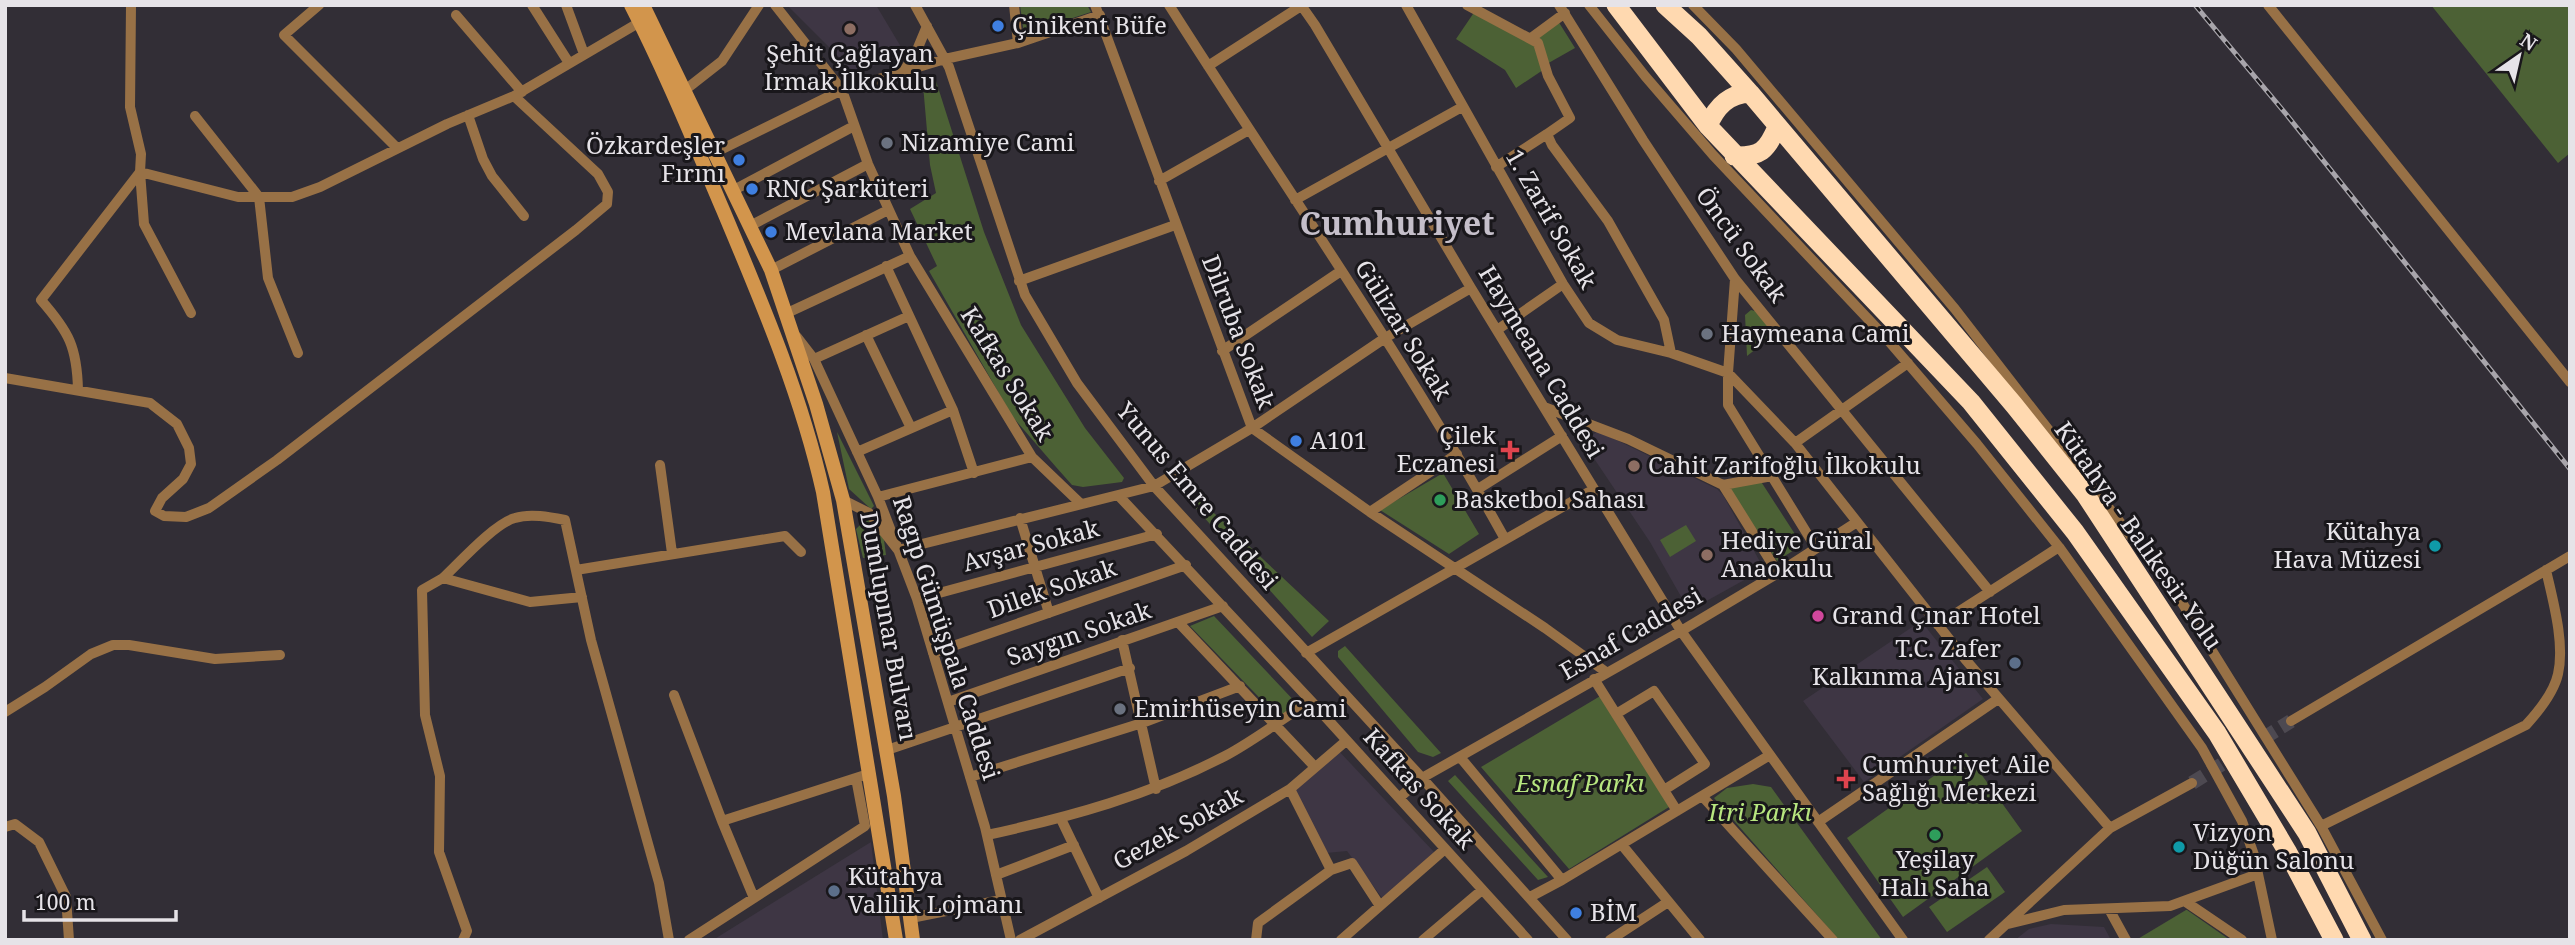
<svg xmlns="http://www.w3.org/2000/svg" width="2575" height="945" viewBox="0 0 2575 945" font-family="'Noto Serif',serif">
<rect width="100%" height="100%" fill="#322e36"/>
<path fill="#3e3644" d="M787,5H876L904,52L856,74Z
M1598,431L1717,489L1723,495L1764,569L1701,604L1683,600L1650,542L1583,442Z
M1921,621L1983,699L1864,782L1803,701Z
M1335,747L1434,852L1383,899L1347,851L1326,853L1291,784Z
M871,842L883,940H713Z
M2051,924L2104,927L2111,940H2015L2029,929Z"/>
<path fill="#4c6135" d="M1020,5H1087L1091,12L1024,34Z
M2431,5H2570V153L2558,163Z
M1475,11L1535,43L1543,70L1516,88L1505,70L1456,39Z
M1558,21L1575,48L1545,65L1536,37Z
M936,81L984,232L1021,325L1085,428L1124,478L1122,482L1083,487L1072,485L1056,467L1012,416L929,271L937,266L910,209L936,193L930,165L923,85Z
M1751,310L1755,311L1775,334L1747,356L1745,315Z
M837,432L874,506L871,509L849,489Z
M1443,473L1479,534L1449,554L1380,510Z
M1760,480L1802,545L1777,561L1728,487Z
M1186,486L1199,499L1329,621L1312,637L1182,493Z
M868,517L884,540L886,555L863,558L856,529Z
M1686,525L1696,541L1670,557L1660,540Z
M1214,616L1300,707L1280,719L1190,626Z
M1345,646L1441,753L1433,757L1418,752L1338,657V651Z
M1602,695L1669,807L1569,869L1481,767Z
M1966,753L2022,831L1903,917L1847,838Z
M1455,775L1548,877L1538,880L1448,781Z
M1753,784L1771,787L1882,940H1839L1714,798L1727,788Z
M1987,867L2005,892L1947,932L1929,907Z
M2187,910L2230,940H2136L2186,910Z"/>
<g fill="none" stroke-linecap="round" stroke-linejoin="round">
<path stroke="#4d4951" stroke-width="14" stroke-dasharray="14 7" stroke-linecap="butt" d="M2192,783L2291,721"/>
<path stroke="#987146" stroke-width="10" d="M319,5L284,35L397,148
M532,5L569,63
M566,5L584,54
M775,5L842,90L868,164L910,256L1032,457L1080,503
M915,5L949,67L1025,295L1077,383L1154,486L1422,778L1567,940
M1014,5L1018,43
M1095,5L1252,428L1370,512L1545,628L1606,672
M1169,5C1282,183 1403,355 1505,539
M1301,5L1315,25L1471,288L1681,631L1903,940
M1406,5L1563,284L1589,323L1617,340L1671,353L1728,373L1795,443L1965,659L2110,828
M1467,5L1538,43L1548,76L1570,118L1547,134L1552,145L1608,221L1664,320L1671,353
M1559,5L1643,140L1735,279L1990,592
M1589,5L1645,76L1713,155L1887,339L1977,444L2059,547L2202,748L2242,821L2254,855L2272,940
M1693,5L1736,49L1955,309L2181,601L2321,826L2382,940
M2268,5L2570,382
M456,15L522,92
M1531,38L1565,13
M1208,66L1301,6
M904,71L917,50L927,26
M685,90L722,61L759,5
M468,115L483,159L492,176L524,216
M195,116L259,197L268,278L298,353
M714,153L842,90L945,59L1018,43L1100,15
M1496,167L1547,134
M1159,181L1249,130
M732,191L854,126
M1295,200L1462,107
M750,226L868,164
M886,266L953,410L974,473
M771,270L888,210
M1735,279L1728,373V405L1816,548
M1019,281L1175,225
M191,313L144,224L140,172L238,197H292L320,187L447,124L514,96L640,22
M785,314L910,256
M1497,330L1563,284
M866,335L911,428
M797,337L814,359L878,497L917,599L985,827L1011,940
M1222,351L1341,271
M814,359L909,316
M5,378L150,403L177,424L189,448L191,464L183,479L162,498L155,511L164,516L186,517L209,508L277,460L576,230L607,204L608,192L598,174L514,96
M78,390C77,347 69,332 41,300L140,172L141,154L130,107L131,5
M1544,407L1628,439L1723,485L1778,573
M1795,443L1908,363
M857,452L953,410
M660,465L672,553
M1723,485L1772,476
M1478,489L1562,436
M1118,495L1154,486L1252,428L1385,338L1471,288
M878,497L1032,457
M843,500L869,513L898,550L1118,495L1311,701L1528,940
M1370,512L1457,454
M1020,518L1049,613
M576,570L785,536L801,552
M443,578C459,563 495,523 515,518C530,513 550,517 565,520L591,640L659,883L669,940
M917,599L1157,534
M1178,622L1315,767
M1938,625L2059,547
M1122,640L1156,789
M933,653L1186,565
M1306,653L1594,489
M1594,679L1677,811
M674,695L722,821L754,898
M948,702L1223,606
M5,712L45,687L91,654L113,645H129L215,659L280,655
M1616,714L1654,691L1705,764L1664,790
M2291,721L2570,556
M887,750L1130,668
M1460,757L1562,880
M970,777L1142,723L1240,686
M1290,789L1331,870L1352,863L1380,906
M1702,796L1833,940
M1399,798L1422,778L1681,631L1778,573L1857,522
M1061,819L1099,898
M722,821L862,776
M1818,822L1998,699
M2321,826L2526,725C2538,712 2554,692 2558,674C2565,643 2553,601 2546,570
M5,827L15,824L39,842L66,897L69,940
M987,835C1070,817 1150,795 1225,756C1255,740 1283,718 1311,701
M1622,845L1700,940
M996,875L1074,845
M1530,897L1562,880L1770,755
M2186,902L2242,940
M2109,909L2126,940
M911,918L1001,900
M2008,924L2064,910L2170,906L2258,874
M463,940L467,931L439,852L440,776L425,715L422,590L443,578L530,602L582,597
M689,940L865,826L856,778
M1020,940L1186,851L1290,789L1346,741
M1256,940L1258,923L1331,870
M1341,940L1445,849
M1423,940L1482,890
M1610,940L1668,902
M1989,940L2110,828L2192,783"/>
<path stroke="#d2954c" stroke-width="14" d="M631,5C665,71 694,142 723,210C762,303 801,394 823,492L896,940
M643,5L771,270L816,404L843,500L894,796L913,940"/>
<path stroke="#ffd9b0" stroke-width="19" d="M1616,5L1708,126L1971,402L2075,532L2217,733L2287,851L2334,940
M1665,5L1699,36L1750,93L2014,405L2085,494L2307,833L2362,940
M1708,126C1716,107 1728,94 1750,93
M1734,156C1760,157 1767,151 1777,127"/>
<defs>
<path id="rail" d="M2195,5L2286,114L2570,469"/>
</defs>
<use href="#rail" stroke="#a8a5ab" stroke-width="5"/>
<use href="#rail" stroke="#19171b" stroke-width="2.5" stroke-dasharray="8" stroke-linecap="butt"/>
</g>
<g fill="#3f7fe0" stroke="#19171b" stroke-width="2.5">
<circle cx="998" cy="26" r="7"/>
<circle cx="739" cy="160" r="7"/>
<circle cx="752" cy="189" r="7"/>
<circle cx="771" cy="232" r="7"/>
<circle cx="1296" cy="441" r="7"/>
<circle cx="1576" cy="913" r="7"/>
</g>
<g fill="#8d6e63" stroke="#19171b" stroke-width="2.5">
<circle cx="850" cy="29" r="7"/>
<circle cx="1634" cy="466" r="7"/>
<circle cx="1707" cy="555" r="7"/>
</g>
<g fill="#6b7280" stroke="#19171b" stroke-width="2.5">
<circle cx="887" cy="143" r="7"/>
<circle cx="1707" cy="334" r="7"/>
<circle cx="1120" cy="709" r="7"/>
</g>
<g fill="#e0444e" stroke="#19171b" stroke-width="2.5">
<path d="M1506.5 439.5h7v7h7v7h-7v7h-7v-7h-7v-7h7z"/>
<path d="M1842.5 768.5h7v7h7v7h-7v7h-7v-7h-7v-7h7z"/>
</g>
<g fill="#2e9e5b" stroke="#19171b" stroke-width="2.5">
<circle cx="1440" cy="500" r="7"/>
<circle cx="1935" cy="835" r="7"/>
</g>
<g fill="#0f9aa8" stroke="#19171b" stroke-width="2.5">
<circle cx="2435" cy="546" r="7"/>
<circle cx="2179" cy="847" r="7"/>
</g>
<circle fill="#d1479c" stroke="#19171b" stroke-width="2.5" cx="1818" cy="616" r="7"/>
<g fill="#5c6f8a" stroke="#19171b" stroke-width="2.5">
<circle cx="2015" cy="663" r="7"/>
<circle cx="834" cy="891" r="7"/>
</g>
<g text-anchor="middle" stroke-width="6" stroke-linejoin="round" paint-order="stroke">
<g font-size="24" fill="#e6e3e8" stroke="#19171b" text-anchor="start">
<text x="1012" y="34">Çinikent Büfe</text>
<text x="850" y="62" text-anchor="middle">Şehit Çağlayan<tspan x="850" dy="28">Irmak İlkokulu</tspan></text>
<text x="901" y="151">Nizamiye Cami</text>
<text x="725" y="154" text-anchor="end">Özkardeşler<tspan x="725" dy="28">Fırını</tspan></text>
<text x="766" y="197">RNC Şarküteri</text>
<text x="785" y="240">Mevlana Market</text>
<text x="1721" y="342">Haymeana Cami</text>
<text x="1496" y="444" text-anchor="end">Çilek<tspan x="1496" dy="28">Eczanesi</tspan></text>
<text x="1310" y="449">A101</text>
<text x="1648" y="474">Cahit Zarifoğlu İlkokulu</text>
<text x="1454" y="508">Basketbol Sahası</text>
<text x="2421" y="540" text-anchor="end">Kütahya<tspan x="2421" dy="28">Hava Müzesi</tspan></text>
<text x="1721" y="549">Hediye Güral<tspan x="1721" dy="28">Anaokulu</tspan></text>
<text x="1832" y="624">Grand Çınar Hotel</text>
<text x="2001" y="657" text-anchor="end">T.C. Zafer<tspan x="2001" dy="28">Kalkınma Ajansı</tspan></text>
<text x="1134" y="717">Emirhüseyin Cami</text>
<text x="1862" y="773">Cumhuriyet Aile<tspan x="1862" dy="28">Sağlığı Merkezi</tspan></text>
<text x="2193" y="841">Vizyon<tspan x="2193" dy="28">Düğün Salonu</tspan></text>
<text x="1935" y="868" text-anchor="middle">Yeşilay<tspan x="1935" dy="28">Halı Saha</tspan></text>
<text x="848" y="885">Kütahya<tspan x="848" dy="28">Valilik Lojmanı</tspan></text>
<text x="1590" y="921">BİM</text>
</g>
<g font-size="24" fill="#e6e3e8" stroke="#19171b">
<text transform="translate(1551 219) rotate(60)" y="8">1. Zarif Sokak</text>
<text transform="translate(1741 245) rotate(54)" y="8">Öncü Sokak</text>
<text transform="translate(1403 330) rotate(58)" y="8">Gülizar Sokak</text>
<text transform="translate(1238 332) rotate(69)" y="8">Dilruba Sokak</text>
<text transform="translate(1541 362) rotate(59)" y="8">Haymeana Caddesi</text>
<text transform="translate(1007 374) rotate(58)" y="8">Kafkas Sokak</text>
<text transform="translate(1197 496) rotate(50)" y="8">Yunus Emre Caddesi</text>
<text transform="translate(2138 536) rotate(55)" y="8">Kütahya - Balıkesir Yolu</text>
<text transform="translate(1031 546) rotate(-15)" y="8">Avşar Sokak</text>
<text transform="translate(1052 589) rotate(-19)" y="8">Dilek Sokak</text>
<text transform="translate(888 626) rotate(80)" y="8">Dumlupınar Bulvarı</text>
<text transform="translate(1079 634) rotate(-19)" y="8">Saygın Sokak</text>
<text transform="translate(1631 634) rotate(-30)" y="8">Esnaf Caddesi</text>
<text transform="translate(946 638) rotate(72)" y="8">Ragıp Gümüşpala Caddesi</text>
<text transform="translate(1419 789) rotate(48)" y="8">Kafkas Sokak</text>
<text transform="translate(1178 829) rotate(-29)" y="8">Gezek Sokak</text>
</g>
<g font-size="24" font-style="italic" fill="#b7e67f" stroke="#19171b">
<text x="1580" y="792">Esnaf Parkı</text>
<text x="1760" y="821">Itri Parkı</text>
</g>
<g font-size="32" font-weight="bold" fill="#c5bfca" stroke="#19171b">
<text x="1397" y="235">Cumhuriyet</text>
</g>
</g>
<rect width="2575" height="945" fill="none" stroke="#e6e3e8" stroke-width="14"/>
<g transform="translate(2519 56) rotate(34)" stroke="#19171b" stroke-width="5" paint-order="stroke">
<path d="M0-5L12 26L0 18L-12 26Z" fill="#e6e3e8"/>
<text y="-10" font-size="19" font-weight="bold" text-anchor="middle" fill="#e6e3e8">N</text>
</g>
<path d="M24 910v10h152v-10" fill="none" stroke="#e6e3e8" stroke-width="3.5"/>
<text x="35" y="910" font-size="21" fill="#e6e3e8" stroke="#19171b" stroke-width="5" paint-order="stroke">100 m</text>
</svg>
